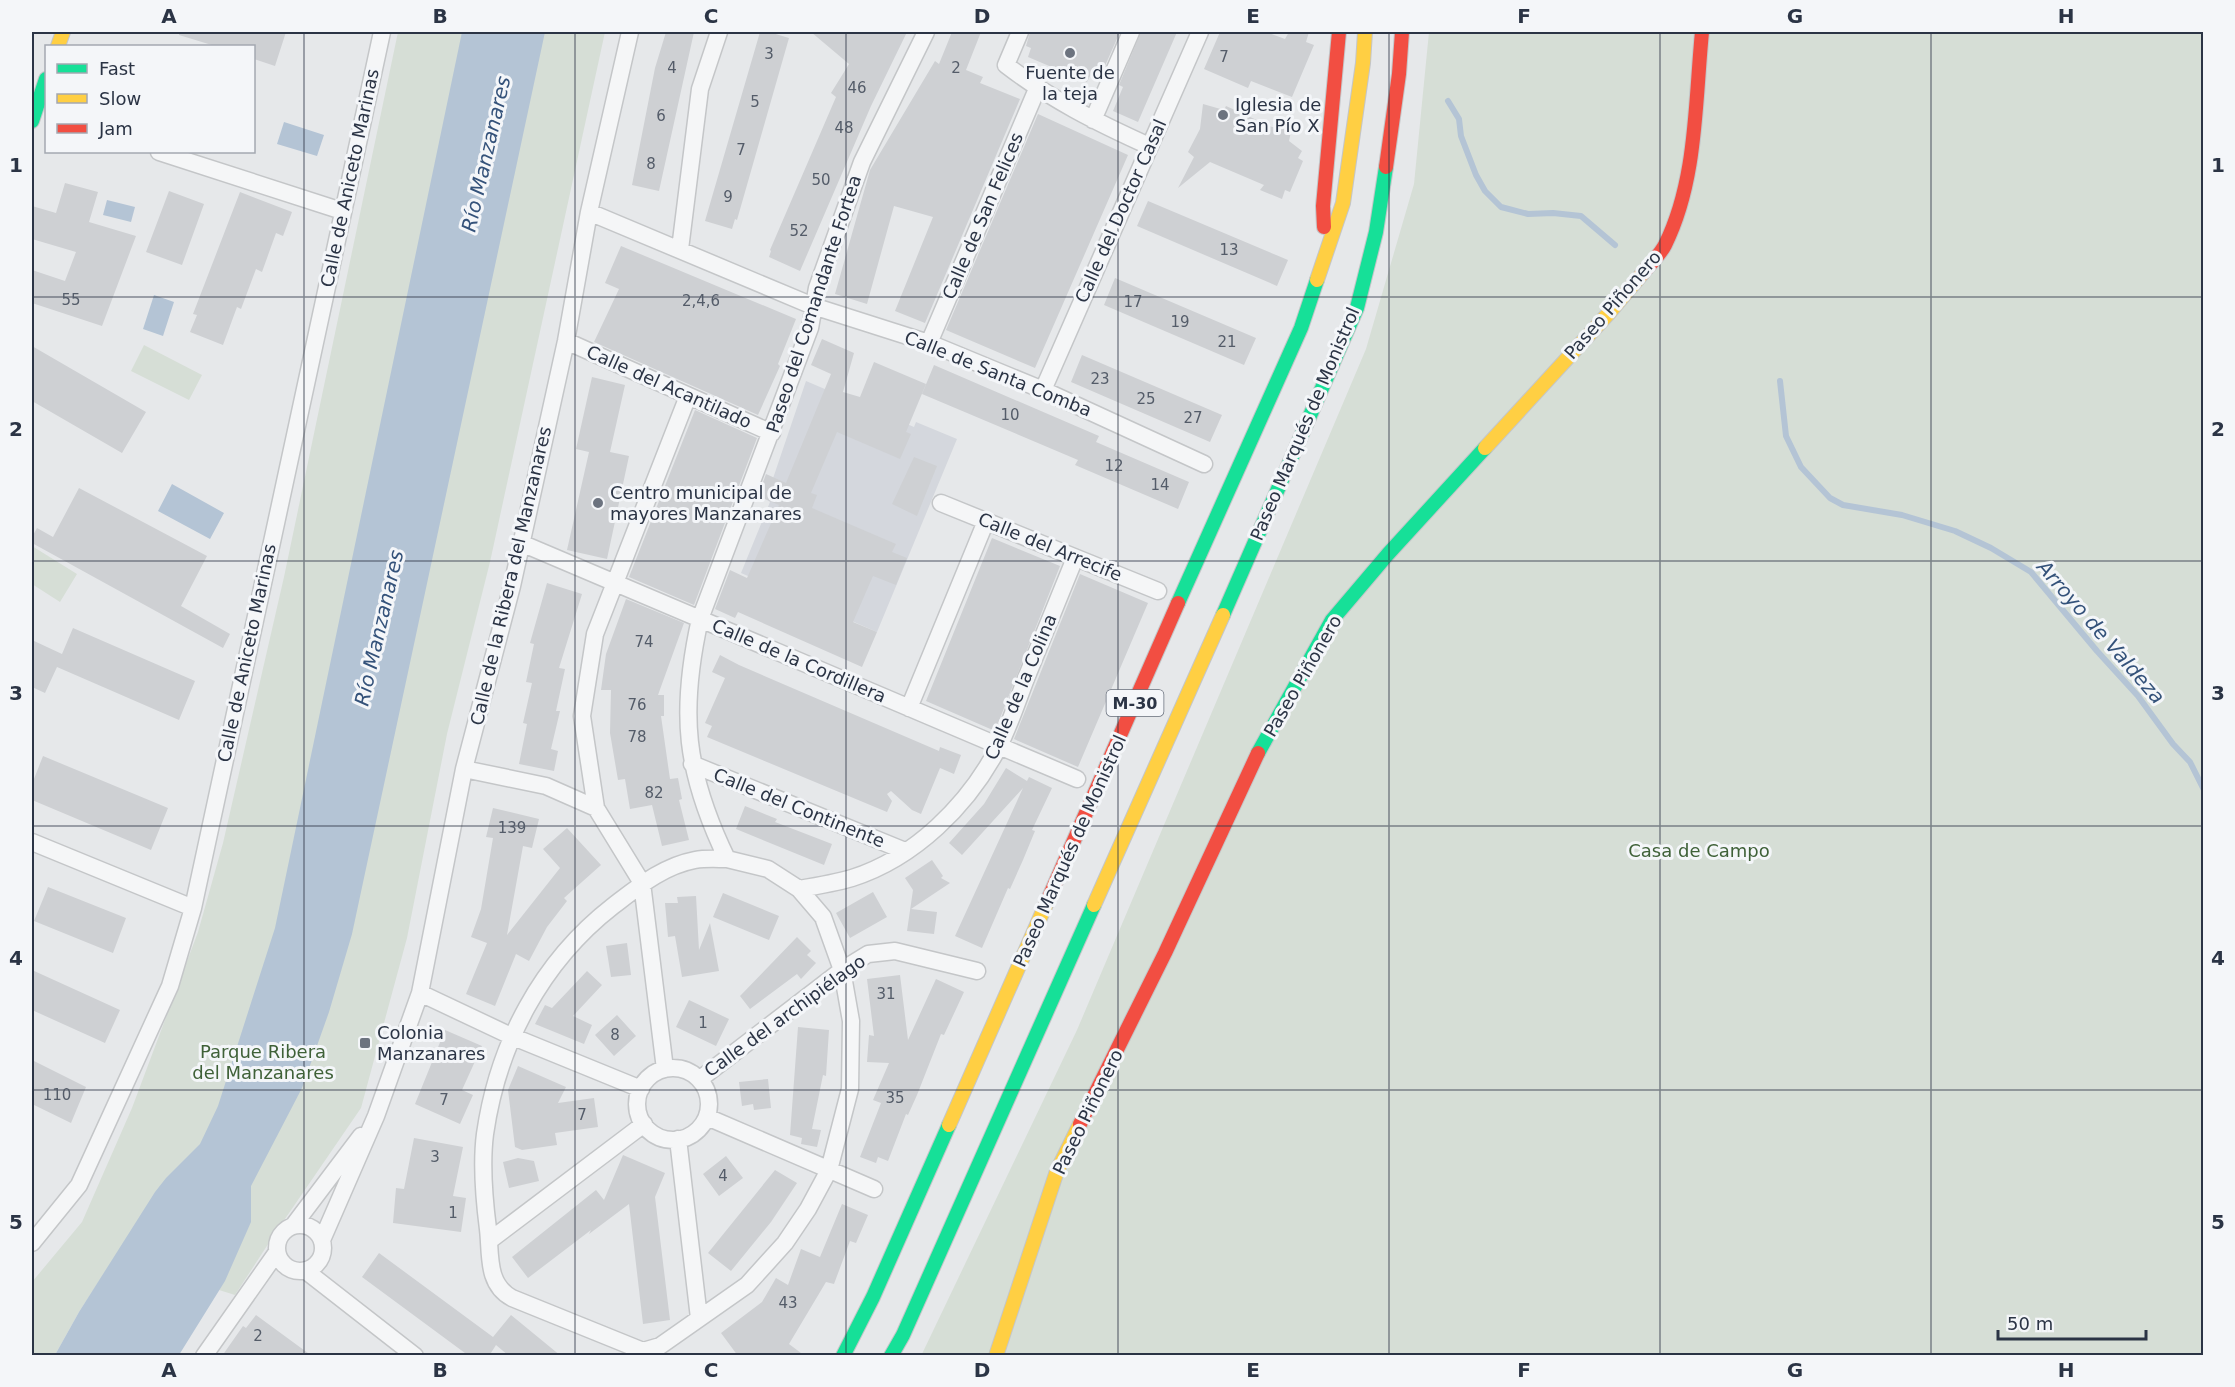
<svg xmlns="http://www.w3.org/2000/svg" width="2235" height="1387" viewBox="0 0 2235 1387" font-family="'DejaVu Sans',sans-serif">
<rect width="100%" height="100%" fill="#e6e8ea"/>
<path fill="#d4d7dd" d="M806,381L914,427L916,422L957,439L877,632L741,573L770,502L766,499Z"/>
<path fill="#d6ded6" d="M398,32H605L490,562L447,734L407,938L361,1108L276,1232L235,1295L219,1290L129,1235L79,1312L55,1355L32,1356V1282L82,1222L132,1108L198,932L223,843L284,577Z
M1429,32H2203V1355L921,1356L1077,1030L1366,349L1414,184Z
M144,345L202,375L189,400L131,371Z
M32,546L77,574L60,602L32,584Z"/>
<path fill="#b4c4d5" d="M462,32H545L352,934L329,1012L302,1088L251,1186V1222L225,1281L179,1355H55L79,1312L155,1192L166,1178L200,1144L218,1106L275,928Z
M284,122L324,135L317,156L277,144Z
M107,200L135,207L131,222L103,215Z
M154,295L174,302L163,336L143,329Z
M172,484L224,513L210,539L158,511Z"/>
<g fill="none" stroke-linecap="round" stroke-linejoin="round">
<path stroke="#b4c4d5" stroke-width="6" d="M1448,101L1459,119L1461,136L1476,175L1485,191L1501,207L1528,214L1553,213L1581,216L1615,245
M1780,381L1786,436L1801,467L1830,498L1843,505L1902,515L1955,531L1991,548L2031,572L2097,651L2138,696L2173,744L2190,762L2204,790"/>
</g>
<path fill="#ced0d3" d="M179,32H286L275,66L254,59V46H215L179,35Z
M666,32H694L659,191L632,185L655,68Z
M760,32H769L789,38L737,220L735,219L732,229L705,221Z
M811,32H907L871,106L800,271L769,257L771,251L770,250L836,97L831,93L849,64Z
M952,32H981L966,70L983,77L980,83L1020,99L925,323L895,311L933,217L894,206L867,304L835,294L870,170L935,61L939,64Z
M1030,32H1120L1100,77L1091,74L1087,82L1028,57L1031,48L1026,46Z
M1141,32H1177L1138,122L1113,111L1123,87L1119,85Z
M1220,32H1266L1285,39L1289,32H1309L1306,42L1314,45L1292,97L1251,81L1248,88L1204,69Z
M1203,104L1224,110L1226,106L1272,127H1292L1289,141L1302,151L1298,158L1303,161L1290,192L1285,190L1282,199L1260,190L1264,185L1210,162L1178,188L1194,157L1188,152L1200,129Z
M1038,114L1128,155L1035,368L946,330Z
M65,183L98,192L89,222L136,236L102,326L32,303V270L65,281L76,252L32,239V206L56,213Z
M169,191L204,204L182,265L146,252Z
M240,192L292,212L283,236L276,233L262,272L256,269L241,309L237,307L223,345L190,332L197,315L193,314Z
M1148,201L1288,260L1277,286L1137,226Z
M621,246L796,319L778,364L780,366L758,415L594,342L619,289L605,283Z
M1115,278L1256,338L1244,365L1104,305Z
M822,339L854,353L843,392L860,397L874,362L926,384L906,432L911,434L900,459L837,432L811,493L817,495L812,508L896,544L892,552L907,558L896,585L873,576L853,622L877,632L862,667L738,612L735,618L715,609L730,570L747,578L779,505L758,496L766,474L786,483L831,374L811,365Z
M32,346L146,412L122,453L32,401Z
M1082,355L1222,415L1210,442L1071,382Z
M934,365L1099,436L1096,442L1189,482L1178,509L1075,465L1078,460L922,394Z
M592,377L625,385L610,452L629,456L607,559L567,550L589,452L576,449Z
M695,410L757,438L694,605L629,577Z
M914,457L937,466L917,516L892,504Z
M79,488L207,556L181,606L230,634L223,648L32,543V537L37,528L53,537Z
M992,538L1060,566L995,731L926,701Z
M1080,574L1148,603L1078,767L1014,739Z
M547,583L582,594L559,668L565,669L556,711H560L551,749L558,751L554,771L519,764L527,724L523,723L532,683L526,682L534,644L530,643Z
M626,599L684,623L658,695H664V716H661L670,779L678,778L682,799L679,800L689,840L662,846L652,805L630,809L625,779L618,780L610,733L611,690H601L606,654Z
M73,628L195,681L179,720L57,667L45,693L32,687V640L62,654Z
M720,655L739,665L939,751L940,747L961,755L954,774L940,768L921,814L912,810L891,791L887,794L892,801L887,812L707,737L712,726L705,723L725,678L712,672Z
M43,756L168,808L151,850L32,800V784Z
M1006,768L1027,781L1029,777L1052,788L1032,830L1035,831L1023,860L1010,889L1008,888L982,948L955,936L1023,788L962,855L949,843L984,804Z
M745,806L777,819L775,822L832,844L824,865L736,829Z
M493,808L539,819L532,848L523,846L507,935L560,868L543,849L567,828L601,865L564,898L567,901L547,927L529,961L516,954L495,1006L466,994L487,943L471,937L481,909L493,838L486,837Z
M932,860L943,876L941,878L950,883L911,909L937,912L934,934L907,931L913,890L905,878Z
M48,887L126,918L113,953L34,921Z
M873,892L887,917L850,938L836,913Z
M723,893L779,916L769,940L713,917Z
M696,896L699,950L710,923L719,971L682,977L675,936L668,937L665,903H678L677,897Z
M797,937L811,951L807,955L816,963L801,979L797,974L750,1009L740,996Z
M627,943L631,975L611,977L606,946Z
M32,970L120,1010L105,1043L32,1010Z
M587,971L602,985L573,1016L592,1025L584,1044L535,1024L545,1005L552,1008Z
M900,975L908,1040L936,979L964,992L944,1035L941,1034L917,1095L908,1115L906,1114L888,1161L878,1157L876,1163L860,1157L881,1103L873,1100L889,1063L867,1062L869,1035L874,1036L867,979Z
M689,1000L729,1019L716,1046L676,1027Z
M617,1015L636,1036L614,1056L595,1035Z
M798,1027L829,1030L826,1076L823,1075L812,1129L821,1130L817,1147L801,1144L802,1138L790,1135Z
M445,1030L482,1046L462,1090L473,1095L460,1124L415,1104Z
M32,1060L86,1087L71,1123L32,1104Z
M518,1066L566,1087L558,1103L594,1098L598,1127L555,1133L557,1145L522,1150L515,1147L508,1090Z
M768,1079L771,1108L754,1110L753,1104L742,1106L739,1082Z
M414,1138L463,1147L453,1196L466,1198L461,1232L393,1223L396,1188L404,1189Z
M623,1155L665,1173L655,1197L670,1320L643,1324L629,1204L589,1234L591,1230L528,1278L512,1257L596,1190L604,1200Z
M726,1156L743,1178L719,1196L703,1174Z
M518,1158L534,1161L539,1181L509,1188L503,1162Z
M775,1170L797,1183L771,1222L731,1271L708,1253Z
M842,1204L868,1215L856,1243L850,1241L834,1284L826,1282L789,1344L805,1356H738L721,1333L762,1302L776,1278L788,1285L801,1249L820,1257Z
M379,1253L493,1337L511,1315L561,1356H509L496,1345L489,1356H469L362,1277Z
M256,1315L312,1356H222L243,1326L246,1328Z"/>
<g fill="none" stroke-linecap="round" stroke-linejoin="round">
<defs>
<path id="street" d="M1020,32L1006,65C1050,99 1098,123 1149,146
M1093,120L1131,32
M159,152L342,211
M589,212L813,306L929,343L1043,390L1204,464
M680,249L700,89L719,32
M566,341L772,433
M929,343L1037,89
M1043,390L1200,32
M941,503L1158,591
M521,543L1077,779
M909,708L986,521
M692,764L905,851
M464,769L546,786L596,808
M32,842L193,908
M727,859L768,869L799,889L823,917L842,970L851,1021L850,1089L829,1170L808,1209L785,1243L747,1285L660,1346L643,1351L512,1298C486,1284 491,1254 488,1229C484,1198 481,1165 485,1134C498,1044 541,962 613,906C638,887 663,866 695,860C706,858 717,859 727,859Z
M727,859C685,772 679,713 700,619L810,328L817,288L862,162L926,32
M799,889C817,886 835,883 852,878C915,858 968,805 998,748C1010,725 1018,699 1027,676C1043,636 1059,597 1075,558
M420,993L511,1036L641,1089
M637 1104a36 36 0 1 1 72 0a36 36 0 1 1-72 0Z
M665,1069L642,883L596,808L582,716L595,634L688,396
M700,1079L842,970L868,954L895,951L977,971
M707,1117L874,1189
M678,1139L699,1318
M277 1248a23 23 0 1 1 46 0a23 23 0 1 1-46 0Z
M293,1226L361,1136
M322,1240L376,1116L420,993L464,769L512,586L566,341L589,212L630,32
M489,1241L644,1124
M32,1243L79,1185L170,986L193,908L382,32
M306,1271L415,1356
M204,1356L277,1252"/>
<path id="fast" d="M32,121L46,79
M1178,603L1301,328L1317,280
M1223,615L1357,308L1376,232L1386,167
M1258,753L1332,620L1388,554L1485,448
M843,1356L873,1297L949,1125
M891,1356L903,1335L1094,905"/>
<path id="slow" d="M58,46L63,32
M1317,280L1343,203L1363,63L1365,32
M1485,448L1608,314L1642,274
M1094,905L1223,615
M949,1125L1047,902
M996,1356L1057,1171L1080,1124"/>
<path id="jam" d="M1386,167L1399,74L1402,32
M1324,227L1323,206L1339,32
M1642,274C1649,265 1660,255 1665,245C1697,181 1695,102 1702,32
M1047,902L1178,603
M1080,1124L1165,953L1258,753"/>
</defs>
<use href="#street" stroke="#c4c6c8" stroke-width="19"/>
<use href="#fast" stroke="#c4c6c8" stroke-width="16"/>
<use href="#slow" stroke="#c4c6c8" stroke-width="16"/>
<use href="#jam" stroke="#c4c6c8" stroke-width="16"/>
<use href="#street" stroke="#f5f6f7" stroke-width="16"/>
<use href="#fast" stroke="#16e098" stroke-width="14"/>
<use href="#slow" stroke="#ffcf43" stroke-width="14"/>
<use href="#jam" stroke="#f24e42" stroke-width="14"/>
</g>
<path fill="none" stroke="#2b3445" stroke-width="1.5" stroke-opacity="0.55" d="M304,32V1356M575,32V1356M846,32V1356M1118,32V1356M1389,32V1356M1660,32V1356M1931,32V1356M32,297H2204M32,561H2204M32,826H2204M32,1090H2204"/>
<g fill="#6c737f" stroke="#f4f6f9" stroke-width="2">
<circle cx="1070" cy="53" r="6"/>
<circle cx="1223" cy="115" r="6"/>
<circle cx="598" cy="503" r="6"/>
<rect x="359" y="1037" width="12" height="12" rx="3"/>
</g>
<g text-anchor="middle" stroke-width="6" stroke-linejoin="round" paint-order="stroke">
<g font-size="15" fill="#545c69">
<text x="769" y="59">3</text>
<text x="1224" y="62">7</text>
<text x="672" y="73">4</text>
<text x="956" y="73">2</text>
<text x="857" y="93">46</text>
<text x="755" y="107">5</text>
<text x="661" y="121">6</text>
<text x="844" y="133">48</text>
<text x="741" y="155">7</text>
<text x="651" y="169">8</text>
<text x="821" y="185">50</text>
<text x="728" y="202">9</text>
<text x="799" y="236">52</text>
<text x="1229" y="255">13</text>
<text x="71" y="305">55</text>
<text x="701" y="306">2,4,6</text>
<text x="1133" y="307">17</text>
<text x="1180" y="327">19</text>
<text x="1227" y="347">21</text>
<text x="1100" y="384">23</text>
<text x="1146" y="404">25</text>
<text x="1010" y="420">10</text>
<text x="1193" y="423">27</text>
<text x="1114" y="471">12</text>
<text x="1160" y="490">14</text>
<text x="644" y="647">74</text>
<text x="637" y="710">76</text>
<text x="637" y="742">78</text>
<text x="654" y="798">82</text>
<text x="512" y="833">139</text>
<text x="886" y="999">31</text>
<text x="703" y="1028">1</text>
<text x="615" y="1040">8</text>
<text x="57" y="1100">110</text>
<text x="895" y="1103">35</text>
<text x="444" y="1105">7</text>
<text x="582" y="1120">7</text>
<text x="435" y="1162">3</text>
<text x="723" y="1181">4</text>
<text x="453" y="1218">1</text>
<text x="788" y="1308">43</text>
<text x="258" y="1341">2</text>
</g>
<rect fill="#f4f6f9" stroke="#676e7b" stroke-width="1.5" x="1106.5" y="690" width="57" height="26" rx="4.5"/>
<g font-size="16" font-weight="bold" fill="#2b3445">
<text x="1135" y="709">M-30</text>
</g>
<g font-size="18" fill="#2b3445" stroke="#f4f6f9" text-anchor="start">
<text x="1070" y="79" text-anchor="middle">Fuente de<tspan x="1070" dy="21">la teja</tspan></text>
<text x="1235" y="111">Iglesia de<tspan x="1235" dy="21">San Pío X</tspan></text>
<text x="610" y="499">Centro municipal de<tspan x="610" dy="21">mayores Manzanares</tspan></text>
<text x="377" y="1039">Colonia<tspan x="377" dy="21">Manzanares</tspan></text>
</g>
<g font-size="18" fill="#2b3445" stroke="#f4f6f9">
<text transform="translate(350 178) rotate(-78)" y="6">Calle de Aniceto Marinas</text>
<text transform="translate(1121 211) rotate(-66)" y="6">Calle del Doctor Casal</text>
<text transform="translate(983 216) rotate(-67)" y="6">Calle de San Felices</text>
<text transform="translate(814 304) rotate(-72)" y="6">Paseo del Comandante Fortea</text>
<text transform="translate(1613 305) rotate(-49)" y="6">Paseo Piñonero</text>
<text transform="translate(998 374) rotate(22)" y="6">Calle de Santa Comba</text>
<text transform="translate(669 387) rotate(24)" y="6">Calle del Acantilado</text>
<text transform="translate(1305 424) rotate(-67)" y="6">Paseo Marqués de Monistrol</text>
<text transform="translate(1050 547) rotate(22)" y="6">Calle del Arrecife</text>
<text transform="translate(511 576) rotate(-77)" y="6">Calle de la Ribera del Manzanares</text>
<text transform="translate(247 653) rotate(-78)" y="6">Calle de Aniceto Marinas</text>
<text transform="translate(799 661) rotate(23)" y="6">Calle de la Cordillera</text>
<text transform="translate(1303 676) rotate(-60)" y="6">Paseo Piñonero</text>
<text transform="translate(1021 687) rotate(-67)" y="6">Calle de la Colina</text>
<text transform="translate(799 808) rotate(22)" y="6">Calle del Continente</text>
<text transform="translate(1070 851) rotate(-66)" y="6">Paseo Marqués de Monistrol</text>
<text transform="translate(785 1016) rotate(-36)" y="6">Calle del archipiélago</text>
<text transform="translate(1088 1112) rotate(-64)" y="6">Paseo Piñonero</text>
</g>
<g font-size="18" fill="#3f6138" stroke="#f4f6f9">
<text x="1699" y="857">Casa de Campo</text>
<text x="263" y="1058">Parque Ribera<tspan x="263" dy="21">del Manzanares</tspan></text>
</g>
<g font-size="20" font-style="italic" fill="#34527a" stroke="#f4f6f9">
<text transform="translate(486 154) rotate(-77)" y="7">Río Manzanares</text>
<text transform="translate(379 628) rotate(-77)" y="7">Río Manzanares</text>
<text transform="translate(2101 632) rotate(49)" y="7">Arroyo de Valdeza</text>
</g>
</g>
<rect width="2235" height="1387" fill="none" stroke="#f4f6f9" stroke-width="66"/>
<rect x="45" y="45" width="210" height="108" fill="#f4f6f9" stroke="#a4a8b1" stroke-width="1.5"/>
<rect x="57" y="64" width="30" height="9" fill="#16e098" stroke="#a4a8b1" stroke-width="1.5"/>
<text x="99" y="75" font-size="18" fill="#2b3445">Fast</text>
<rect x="57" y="94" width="30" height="9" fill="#ffcf43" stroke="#a4a8b1" stroke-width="1.5"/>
<text x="99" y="105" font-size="18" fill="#2b3445">Slow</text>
<rect x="57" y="124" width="30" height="9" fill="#f24e42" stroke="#a4a8b1" stroke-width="1.5"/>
<text x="99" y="135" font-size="18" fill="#2b3445">Jam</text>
<path d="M1998 1330v9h148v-9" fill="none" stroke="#2b3445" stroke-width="3"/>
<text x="2007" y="1330" font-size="18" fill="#2b3445" stroke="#f4f6f9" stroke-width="4.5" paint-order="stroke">50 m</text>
<rect x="33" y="33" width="2169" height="1321" fill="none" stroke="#2b3445" stroke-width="2"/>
<g font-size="20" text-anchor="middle" font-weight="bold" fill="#2b3445">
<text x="169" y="23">A</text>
<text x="440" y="23">B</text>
<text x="711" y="23">C</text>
<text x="982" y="23">D</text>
<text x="1253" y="23">E</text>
<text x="1524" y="23">F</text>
<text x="1795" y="23">G</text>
<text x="2066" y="23">H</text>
<text x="16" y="172">1</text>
<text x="2218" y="172">1</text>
<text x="16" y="436">2</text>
<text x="2218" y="436">2</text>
<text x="16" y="700">3</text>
<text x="2218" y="700">3</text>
<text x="16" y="965">4</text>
<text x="2218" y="965">4</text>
<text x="16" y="1229">5</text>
<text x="2218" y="1229">5</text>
<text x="169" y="1377">A</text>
<text x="440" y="1377">B</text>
<text x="711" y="1377">C</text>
<text x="982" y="1377">D</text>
<text x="1253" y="1377">E</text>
<text x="1524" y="1377">F</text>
<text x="1795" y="1377">G</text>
<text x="2066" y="1377">H</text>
</g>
</svg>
